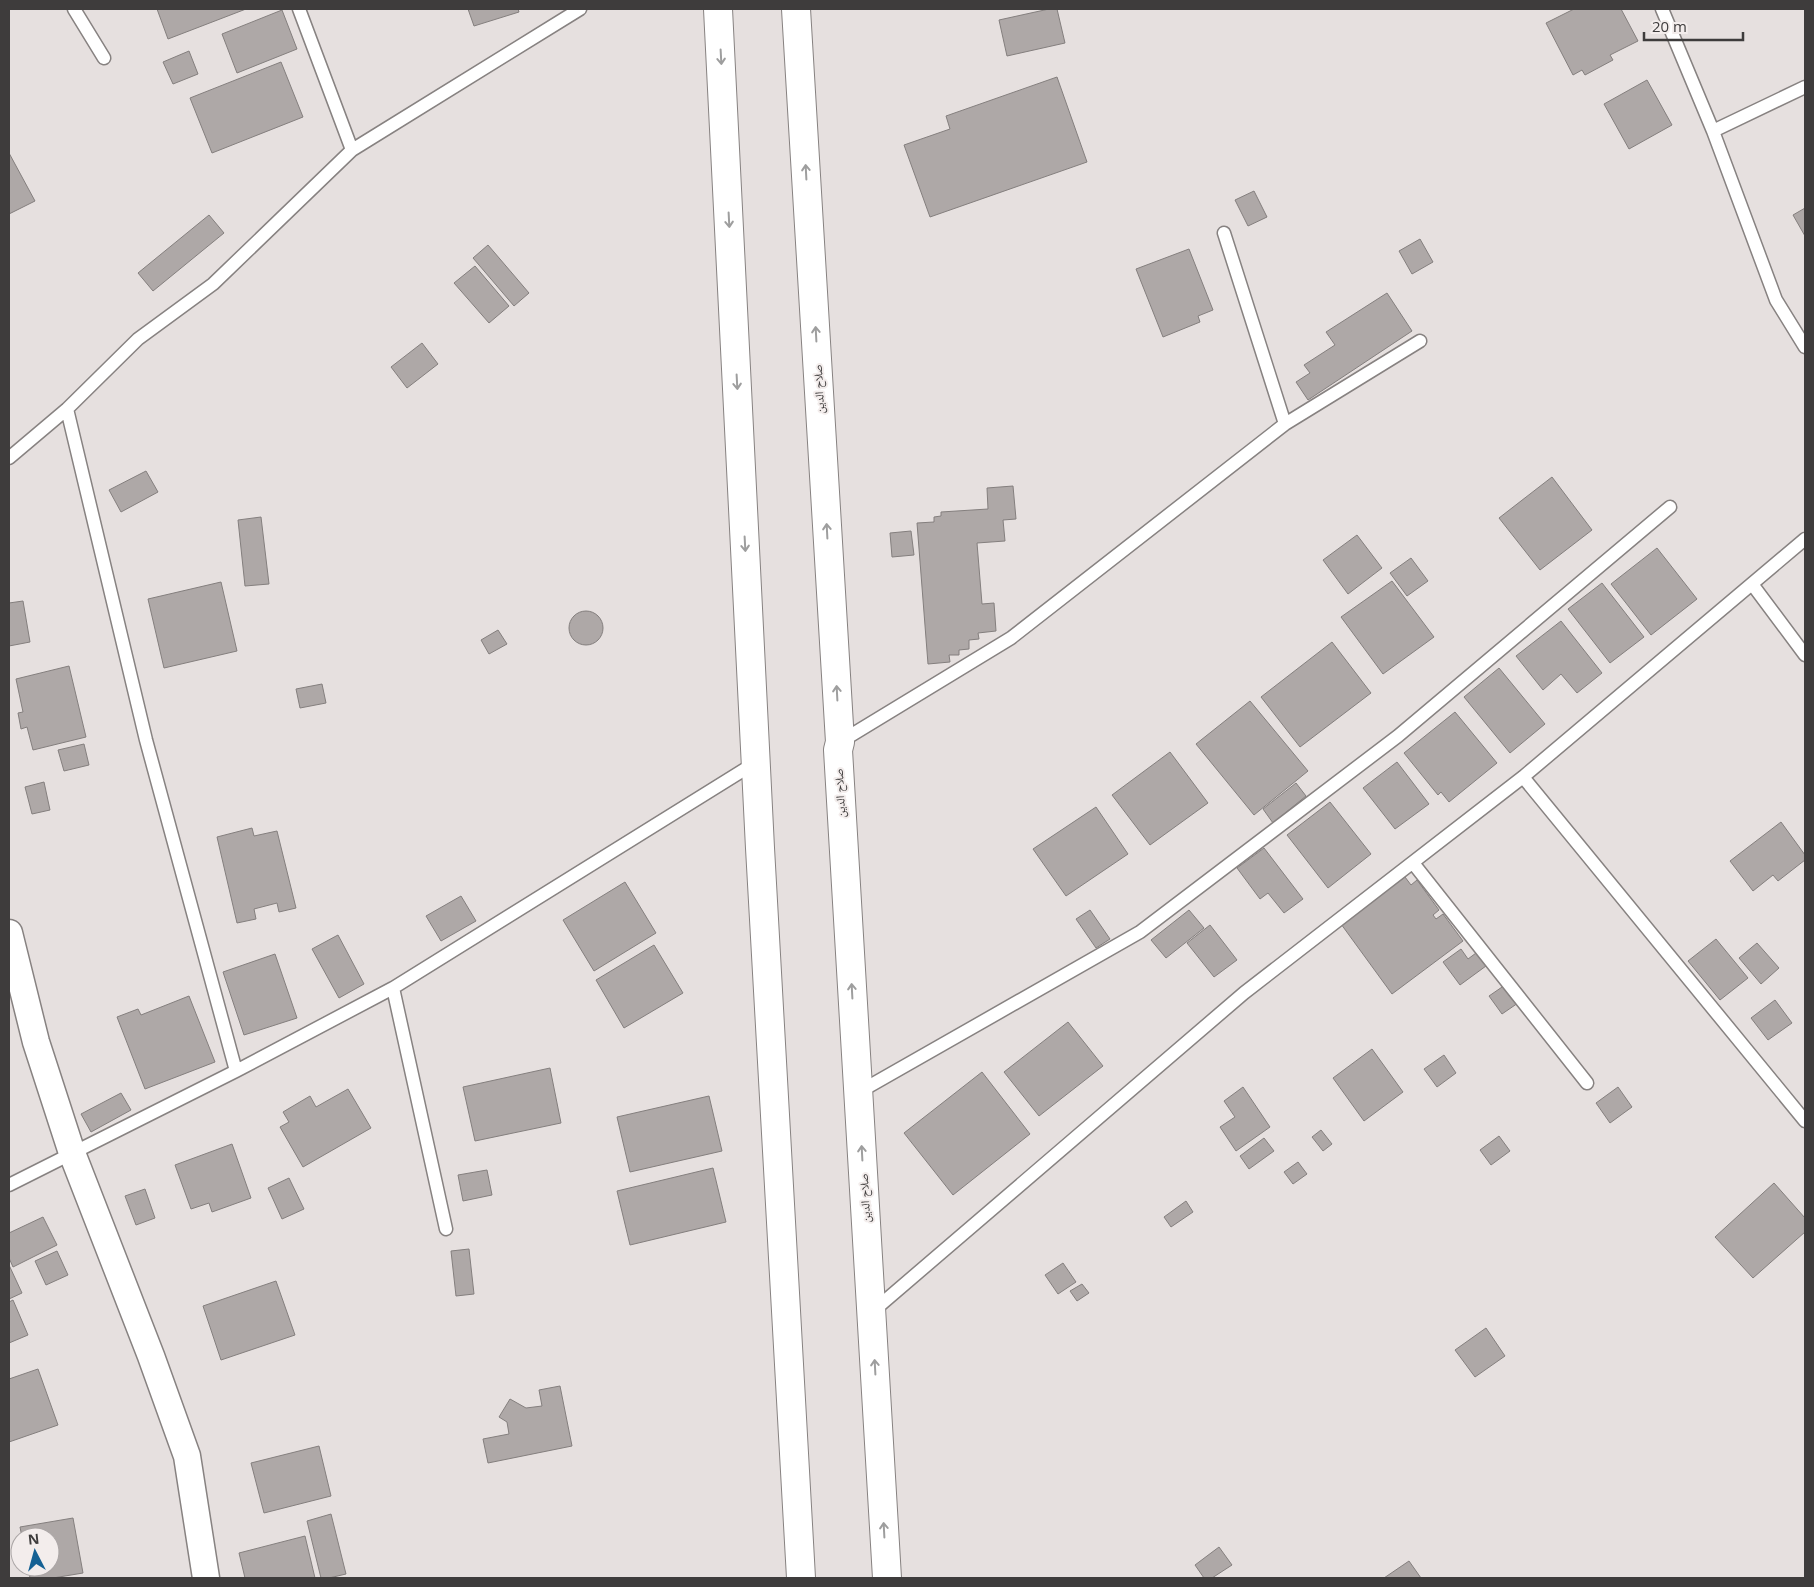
<svg xmlns="http://www.w3.org/2000/svg" width="1814" height="1587" viewBox="0 0 1814 1587" font-family="'Open Sans','Noto Naskh Arabic',sans-serif">
<rect width="100%" height="100%" fill="#e6e0df"/>
<path fill="#aea8a7" stroke="#847f7e" d="M157,9H246L168,39Z
M468,9H518L519,12L474,26Z
M1049,9H1057L1065,43L1007,56L999,20Z
M1574,9H1621L1638,41L1610,55L1613,60L1585,75L1582,70L1573,75L1546,23Z
M282,10L297,49L237,73L222,34Z
M189,51L198,74L173,84L163,62Z
M281,62L303,117L212,153L190,98Z
M1057,77L1087,162L930,217L904,145L950,129L946,116Z
M1647,80L1672,125L1629,149L1604,104Z
M9,153L35,201L9,214Z
M1254,191L1267,217L1248,226L1235,200Z
M1805,208V236L1793,215Z
M209,215L224,233L153,291L138,273Z
M1420,239L1433,262L1412,274L1399,251Z
M488,245L529,293L514,306L473,258Z
M1189,249L1213,310L1198,316L1200,322L1163,337L1136,269Z
M475,266L509,306L489,323L454,283Z
M1387,293L1412,331L1308,400L1296,382L1310,373L1304,365L1335,345L1326,332Z
M422,343L438,364L407,388L391,367Z
M146,471L158,492L121,512L109,490Z
M1552,477L1592,530L1540,570L1499,518Z
M1013,486L1016,519L1003,520L1005,541L977,543L982,604L994,603L996,631L978,633L979,639L969,640V649L959,650V655H949L950,662L928,664L917,523L934,522V517L941,516V512L988,509L987,488Z
M261,517L269,584L245,586L238,520Z
M911,531L914,555L892,557L890,533Z
M1357,535L1382,568L1348,594L1323,560Z
M1657,548L1697,599L1651,635L1611,584Z
M1411,558L1428,581L1407,596L1390,573Z
M1392,581L1434,637L1383,674L1341,617Z
M221,582L237,651L164,668L148,599Z
M1602,583L1644,637L1610,663L1568,609Z
M23,601L30,642L9,646V603Z
M569 628a17 17 0 1 1 34 0a17 17 0 1 1-34 0Z
M1561,621L1602,673L1577,693L1561,674L1543,690L1516,656Z
M498,630L507,644L489,654L481,640Z
M1332,642L1371,693L1300,747L1261,697Z
M69,666L86,737L33,750L27,727L21,729L18,713L23,712L16,679Z
M1499,668L1545,724L1510,753L1464,697Z
M322,684L326,703L300,708L296,689Z
M1250,701L1308,771L1254,815L1196,744Z
M1455,712L1497,763L1449,802L1441,792L1438,795L1404,753Z
M84,744L89,765L64,771L58,750Z
M1170,752L1208,803L1150,845L1112,795Z
M1397,762L1429,804L1395,829L1363,788Z
M44,782L50,810L32,814L25,787Z
M1296,783L1306,796L1273,823L1263,809Z
M1330,802L1371,854L1328,888L1287,835Z
M1096,807L1128,854L1066,896L1033,849Z
M1781,822L1805,855V860L1778,881L1773,875L1753,891L1730,861Z
M252,828L254,836L277,831L296,908L279,912L277,903L254,909L256,919L237,923L217,837Z
M1264,848L1303,899L1284,913L1268,893L1260,899L1237,868Z
M1405,877L1411,885L1417,880L1439,910L1433,915L1436,919L1443,914L1463,941L1392,994L1341,924Z
M625,882L656,933L594,971L563,920Z
M461,896L476,921L441,941L426,916Z
M1090,910L1110,939L1096,948L1076,919Z
M1189,910L1204,928L1166,958L1151,940Z
M1210,925L1237,960L1214,977L1187,943Z
M338,935L364,984L339,998L312,949Z
M1716,939L1748,978L1720,1000L1688,961Z
M1757,943L1779,968L1761,984L1739,958Z
M654,945L683,993L624,1028L596,980Z
M1461,949L1468,959L1476,953L1486,966L1460,985L1443,962Z
M275,954L297,1018L244,1035L223,972Z
M1505,985L1518,1003L1502,1014L1489,996Z
M189,996L215,1062L145,1089L117,1017L138,1009L141,1015Z
M1775,1000L1792,1023L1768,1040L1751,1018Z
M1068,1022L1103,1066L1039,1116L1004,1072Z
M1372,1049L1403,1092L1364,1121L1333,1078Z
M1444,1055L1456,1073L1437,1087L1424,1069Z
M550,1068L561,1123L475,1141L463,1087Z
M982,1072L1030,1134L953,1195L904,1133Z
M1243,1087L1270,1127L1236,1151L1220,1127L1235,1117L1224,1101Z
M1618,1087L1632,1107L1610,1123L1596,1103Z
M348,1089L371,1128L303,1167L280,1127L289,1122L283,1112L310,1096L316,1107Z
M121,1093L131,1110L91,1132L81,1114Z
M709,1096L722,1151L630,1172L617,1117Z
M1321,1130L1332,1144L1323,1151L1312,1137Z
M1499,1136L1510,1151L1491,1165L1480,1150Z
M1264,1138L1274,1151L1249,1169L1240,1156Z
M232,1144L251,1198L212,1212L209,1203L191,1209L175,1165Z
M1298,1162L1307,1174L1293,1184L1284,1172Z
M713,1168L726,1222L630,1245L617,1191Z
M487,1170L492,1195L463,1201L458,1175Z
M289,1178L304,1209L282,1219L268,1188Z
M1774,1183L1805,1218V1232L1753,1278L1715,1237Z
M145,1189L155,1218L136,1225L125,1196Z
M1186,1201L1193,1212L1171,1227L1164,1217Z
M43,1217L57,1245L13,1267L9,1258V1233Z
M469,1249L474,1294L456,1296L451,1251Z
M57,1251L68,1275L46,1285L35,1261Z
M1063,1263L1076,1282L1058,1294L1045,1275Z
M9,1265L22,1293L9,1299Z
M276,1281L295,1335L221,1360L203,1306Z
M1082,1284L1089,1293L1077,1301L1070,1291Z
M13,1300L28,1335L9,1343V1302Z
M1486,1328L1505,1356L1475,1377L1455,1350Z
M38,1369L58,1425L9,1442V1379Z
M560,1386L572,1446L488,1463L483,1439L509,1434L507,1422L499,1417L510,1399L526,1408L542,1406L539,1390Z
M319,1446L331,1496L264,1513L251,1463Z
M331,1514L346,1574L329,1578H321L307,1521Z
M73,1518L83,1573L53,1578H30L28,1567H50V1537H22L20,1527Z
M305,1536L315,1578H245L239,1553Z
M1219,1547L1232,1565L1212,1578H1204L1195,1565Z
M1409,1561L1421,1578H1384Z"/>
<g fill="none" stroke-linecap="round" stroke-linejoin="round">
<defs>
<path id="service" d="M74,9L104,58
M299,9L352,150
M1662,9L1713,131L1776,300L1805,347
M1713,131L1805,87
M1224,233L1285,424
M67,409L146,740L236,1071
M9,458L67,409L138,339L213,284L352,150L580,9
M1752,584L1805,655
M840,742L1011,638L1285,424L1420,341
M1523,777L1805,1121
M1413,863L1587,1083
M393,988L446,1229
M859,1092L1140,932L1398,736L1670,507
M9,1185L236,1071L393,988L755,763
M872,1312L1244,993L1523,777L1805,539"/>
<path id="minor" d="M9,933L36,1042L72,1153L151,1356L187,1456L206,1578"/>
<path id="trunk" d="M718,9L760,848L801,1578
M796,9L840,742L838,750L887,1578"/>
</defs>
<use href="#service" stroke="#878281" stroke-width="15"/>
<use href="#minor" stroke="#878281" stroke-width="29"/>
<use href="#trunk" stroke="#878281" stroke-width="30"/>
<use href="#service" stroke="#fff" stroke-width="12"/>
<use href="#minor" stroke="#fff" stroke-width="26"/>
<use href="#trunk" stroke="#fff" stroke-width="28"/>
</g>
<defs><path id="oneway-shaft" d="M-6 0H5M1.5-3L5.5 0L1.5 3" fill="none" stroke-width="1.6" stroke-linecap="round" stroke-linejoin="round" transform="scale(1.25)"/></defs>
<g stroke="#9e9e9e">
<use href="#oneway-shaft" transform="translate(721 57) rotate(87)"/>
<use href="#oneway-shaft" transform="translate(806 172) rotate(-93)"/>
<use href="#oneway-shaft" transform="translate(729 220) rotate(87)"/>
<use href="#oneway-shaft" transform="translate(816 334) rotate(-93)"/>
<use href="#oneway-shaft" transform="translate(737 382) rotate(87)"/>
<use href="#oneway-shaft" transform="translate(827 531) rotate(-93)"/>
<use href="#oneway-shaft" transform="translate(745 544) rotate(87)"/>
<use href="#oneway-shaft" transform="translate(837 693) rotate(-93)"/>
<use href="#oneway-shaft" transform="translate(852 991) rotate(-93)"/>
<use href="#oneway-shaft" transform="translate(862 1153) rotate(-93)"/>
<use href="#oneway-shaft" transform="translate(875 1367) rotate(-93)"/>
<use href="#oneway-shaft" transform="translate(884 1530) rotate(-93)"/>
</g>
<g text-anchor="middle" stroke-width="4" stroke-linejoin="round" paint-order="stroke">
<g font-size="12" fill="#3e3c3c" stroke="#f3edec">
<text transform="translate(819 389) rotate(-93)" y="4">صلاح الدين</text>
<text transform="translate(840 793) rotate(-93)" y="4">صلاح الدين</text>
<text transform="translate(865 1198) rotate(-93)" y="4">صلاح الدين</text>
</g>
</g>
<rect width="1814" height="1587" fill="none" stroke="#3e3c3c" stroke-width="20"/>
<g transform="translate(35 1552) rotate(354)"><circle r="24" fill="#f3edec" stroke="#aba6a6"/>
<path d="M0-4L9 19L0 12L-9 19Z" fill="#156194"/>
<text y="-8" font-size="14" font-weight="bold" text-anchor="middle" fill="#3e3c3c">N</text>
</g>
<path d="M1644 32v8h99v-8" fill="none" stroke="#3e3c3c" stroke-width="2.5"/>
<text x="1652" y="32" font-size="15" fill="#3e3c3c" stroke="#f3edec" stroke-width="4" paint-order="stroke">20 m</text>
</svg>
